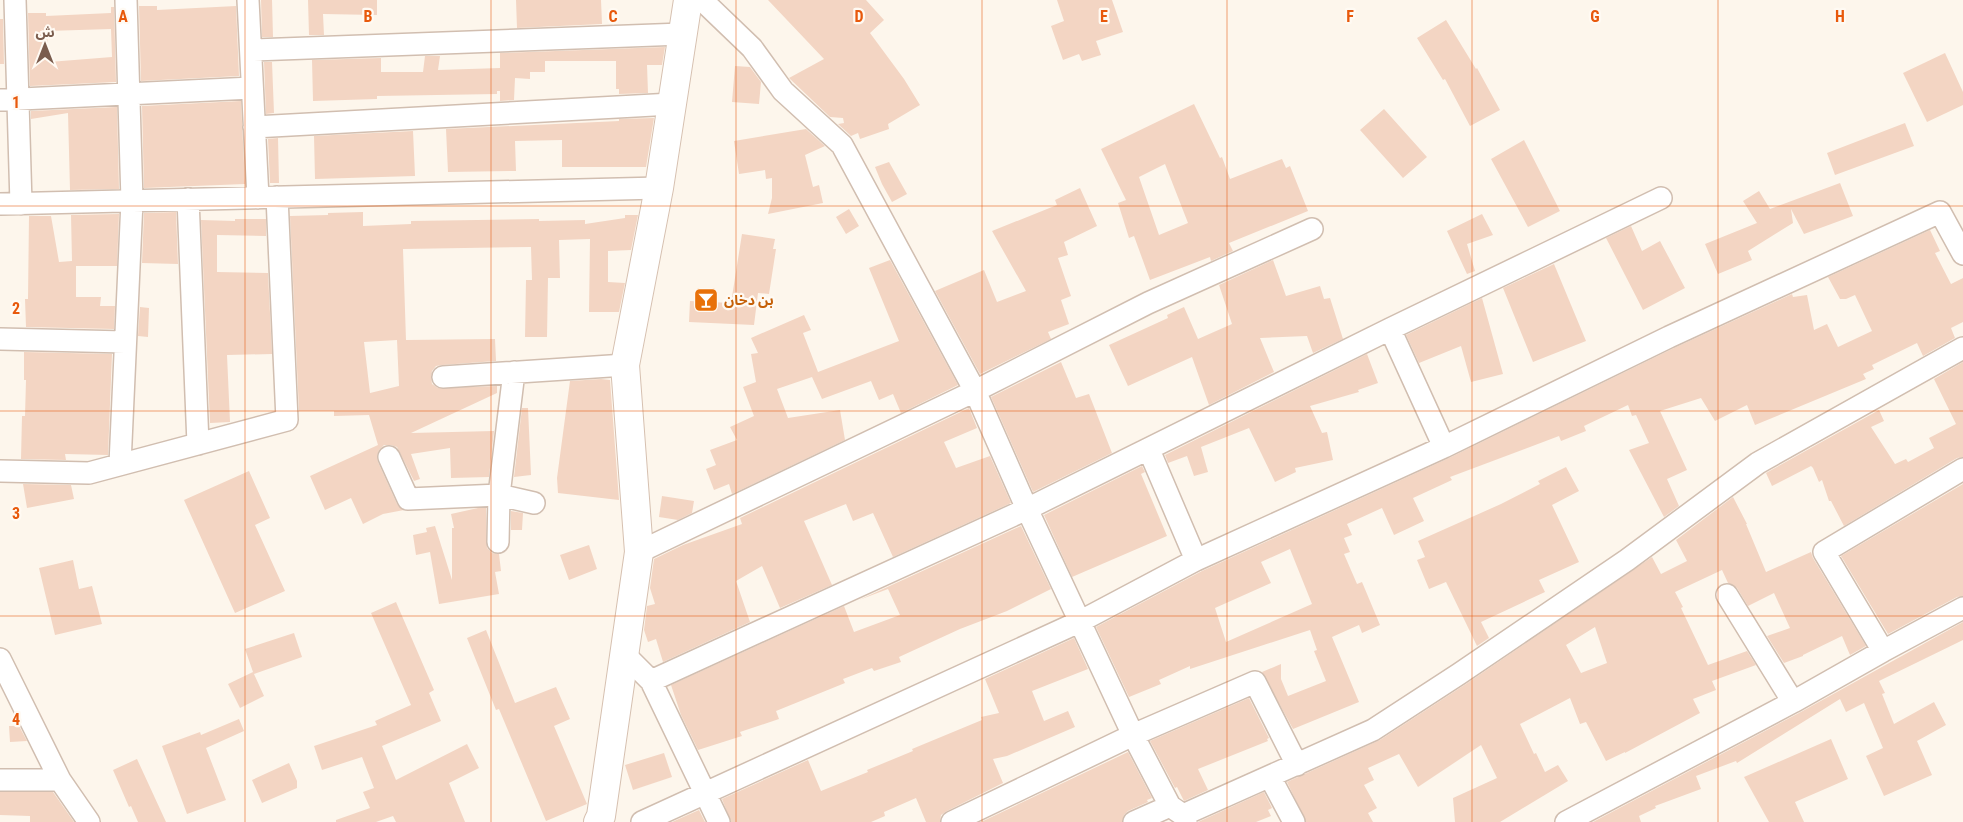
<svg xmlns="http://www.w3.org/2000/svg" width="1963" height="822" viewBox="0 0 1963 822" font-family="'Roboto Condensed','Noto Sans Arabic',sans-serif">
<rect width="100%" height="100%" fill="#fdf6ec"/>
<path fill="#f3d5c3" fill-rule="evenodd" d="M261,0H272L273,37H262Z
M308,0H377V15L323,14L324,35H309Z
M516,0H601L602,24L517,28Z
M768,0H866L884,20L870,33L904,79L920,105L888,124L889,129L860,139L858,133L851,136L838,124L844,123L843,118L830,117L789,78L824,59Z
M1057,0H1112L1123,32L1096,41L1101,55L1082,61L1079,54L1063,60L1051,26L1064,21Z
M139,6H157V10L236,6L239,76L141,81Z
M111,7H114L116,82L30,86L28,13H46V16L111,13ZM111,29L112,57L49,62L48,60L47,31Z
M0,19H3L4,64H0Z
M1446,20L1476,69L1477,68L1500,110L1470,126L1445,79L1443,80L1417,38Z
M665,47L662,65H647L648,93L619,94V89H616V61H545V72H530V79L515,78L514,100L500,101V91H497V94L377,96V99L313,101L312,60L381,58V72H423L425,56H440L438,70L500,68V53Z
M1945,53L1963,92V105L1927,122L1903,73Z
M264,62H272L274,113L266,114Z
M735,66L750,67L761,82L759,104L732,102Z
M241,101L245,184L144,188L142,106Z
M1194,104L1220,158L1222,157L1230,179L1282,159L1286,168L1290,166L1308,211L1229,243L1233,251L1211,261L1210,257L1150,280L1134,236L1129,238L1118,203L1126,200L1101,149ZM1165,164L1188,223L1159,235L1139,177Z
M117,107L119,189L70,190L68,113L31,119V111Z
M1384,109L1427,157L1403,178L1360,130Z
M654,118L646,167H562V140L515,141L516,171L448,172L446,129L619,121V119Z
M1905,123L1914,146L1835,175L1827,153Z
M806,129L825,146L805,155L813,187L819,185L823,203L768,214L772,198V178L766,179L765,170L739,174L734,141Z
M413,131L415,176L315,179L314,136Z
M278,138L279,183H270L268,139Z
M1524,140L1560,211L1528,227L1491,159Z
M889,162L907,194L892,202L882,184L875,167Z
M1840,183L1853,216L1804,234L1791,209L1793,223L1748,251L1752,260L1718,274L1705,244L1757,223L1743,201L1759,191L1770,209Z
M1080,188L1097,226L1064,242L1068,255L1058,258L1071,296L1061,300L1069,324L1048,332L1051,339L980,374L935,291L984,270L997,302L1026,291L992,231L1057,205L1055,200Z
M849,209L859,226L846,234L836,217Z
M176,212L178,264L142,263L144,213Z
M363,212V226L411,224V221L539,219V221L585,220V224L625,218V215H638L631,250L608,251V282L625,283L619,312H589L590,239L559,240L560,278H548L547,337H525L526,280H532L531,247L403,249L406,340L495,339L496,361L442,365L436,366L432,371L431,377L432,384L438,388L497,386V393L411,433L494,431L489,477L451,478L450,448L411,454L420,479L414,481L397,447L391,445H384L379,450L377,456L378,462L397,504L404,510L383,514L363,524L351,498L325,510L310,476L378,445L369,415L334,416V411H299L290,216L328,215V213ZM397,340L399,386L370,393L364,342Z
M119,214L117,266H76V297H101L100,306H115L114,329L26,327L25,299H28L29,216H51L59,262L72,261L71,215Z
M1482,214L1493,235L1467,244L1475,271L1467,274L1447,231Z
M235,219H266V236L217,235V272L268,273L272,354L227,355L230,422L210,423L201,220L235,221Z
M1631,226L1642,251L1660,241L1685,288L1643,310L1606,238Z
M1930,230L1940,251L1935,253L1951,284L1963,278V322L1951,328L1955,338L1923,356L1917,343L1872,365L1874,369L1863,374L1866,379L1755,425L1747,405L1715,421L1701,398L1660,411L1687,470L1667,479L1679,506L1664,517L1629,450L1649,443L1636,415L1632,416L1628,405L1584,426L1586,431L1561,441L1559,436L1450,477L1452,480L1413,498L1424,521L1394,535L1382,508L1347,524L1352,535L1344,538L1350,552L1344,554L1357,584L1362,582L1380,625L1362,633L1359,625L1332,637L1359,702L1293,729L1262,672L1281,664V679L1288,696L1326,681L1314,651L1317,650L1310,630L1190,669V666L1159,680L1161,684L1129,697L1096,627L1202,571L1449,458L1674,348L1792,294L1793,297L1807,295L1814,330L1827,324L1838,347L1872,331L1855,295L1846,299H1840L1828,277ZM1290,549L1312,604L1226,642L1215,608L1271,583L1261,562Z
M742,234L775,239L773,249H776L769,294L758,293L754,325L689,322L690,301L731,303Z
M890,260L958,385L901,413L893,394L879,400L871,381L822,399L812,377L777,389L788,418L840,410L845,440L732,494L729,484L714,490L706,469L716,465L710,450L737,440L730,427L754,416L743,387L756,382L751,354L758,353L751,338L804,315L811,330L803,333L818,372L899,341L869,268Z
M1273,260L1286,296L1320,286L1324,299L1330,298L1343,339L1313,353L1307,336L1260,338L1274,372L1209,405L1192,357L1128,386L1109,345L1168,318L1167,315L1184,307L1198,339L1232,324L1219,285Z
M1554,264L1586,341L1533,362L1503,288Z
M1482,298L1503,374L1471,382L1461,346L1419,363L1406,335Z
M140,307L149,308L148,337L138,336Z
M24,352L112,354L108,455L65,454L66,460L21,459L22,416H25L26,380H24Z
M1367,354L1378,383L1358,390L1359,392L1310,406L1322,433L1327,432L1333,460L1295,468L1296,472L1275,482L1249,428L1201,447L1208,472L1194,476L1187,456L1168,463L1165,455Z
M1061,362L1076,398L1089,394L1112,453L1033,492L991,397Z
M1963,362V457L1957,458L1844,526L1831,501H1829L1822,480L1819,482L1813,468L1811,466L1772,486L1766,473L1879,410L1884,421L1871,427L1895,464L1906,459L1908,462L1934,448L1929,438L1956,424L1934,379Z
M601,379L610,380L619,500L558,493L557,478L570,381Z
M522,408H528L531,475L514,477Z
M969,408L977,428L944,442L956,468L990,456L1011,503L893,557L873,513L853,521L846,504L804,521L832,585L780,608L762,566L736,581L750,622L663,662L656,639L648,642L644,630L647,606L655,604L650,588L654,559L683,545L742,524L740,518Z
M1142,466L1145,472L1141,474L1167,536L1072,577L1044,515Z
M1566,467L1579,491L1552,505L1579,562L1539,580L1545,592L1481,622L1489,638L1477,646L1446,582L1429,589L1417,560L1425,557L1418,541L1501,504L1540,484L1538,481Z
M249,471L270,518L255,525L285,591L235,613L184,500Z
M23,484L71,485L74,499L27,508Z
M1963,484V596L1957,597L1888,634L1841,556Z
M662,496L694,501L692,513L678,520L659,517Z
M1733,497L1747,524H1746L1766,572L1811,552L1813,558L1866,646L1850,655L1842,636L1803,655V656L1784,663L1767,636L1790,628L1774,593L1748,606L1737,588L1728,583L1722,570L1675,592L1683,607L1681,608L1708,665L1747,651L1756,665L1712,681L1716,690L1693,699L1700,713L1625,753V752L1606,761L1586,722L1580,724L1570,698L1520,724L1534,754L1536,753L1545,772L1558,765L1568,781L1500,822H1455L1453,798L1497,778L1481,745L1418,787L1399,754L1368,768L1374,780L1364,785L1377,808L1368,813L1373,822H1306L1287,782L1380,740L1466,684L1652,557L1661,574L1687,561L1676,540ZM1595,627L1607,663L1581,673L1566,645Z
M478,508H486L487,548L492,553L499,554L501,571L495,572L499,594L439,604L430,552L416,555L413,535L427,532L426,528L435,526L452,580V528H454L451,514Z
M511,511L523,513L522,530H511Z
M1021,526L1051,589L1007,611L960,629L899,657L901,662L874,671L872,668L843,679L845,683L776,711L779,719L740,732L742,736L698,750L681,715L671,685L844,606L854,632L900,615L888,589L859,600Z
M589,545L597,569L569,580L560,555Z
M73,560L79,589L92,586L102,624L55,635L39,568Z
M396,602L434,690L429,693L441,721L382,746L396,780L467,744L479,768L449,783L465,822H396L393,816L376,822H336V820L370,808L363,792L374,788L362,757L322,770L314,746L377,725L375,721L411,705L371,613Z
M1963,622V640L1879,681L1885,693L1882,694L1894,724L1934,702L1946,725L1917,741L1932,775L1884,796L1866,756L1883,748L1864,703L1846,712L1840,699L1737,763L1736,761L1696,776L1701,789L1655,806L1656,808L1639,816L1641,822H1593L1799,713Z
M486,630L515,703L556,687L570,719L554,726L587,804L546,821L499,709L496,710L467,638Z
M294,633L302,657L254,674L264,696L240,708L228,684L253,672L245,649Z
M1074,638L1088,669L1032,691L1044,721L1068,711L1075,727L1007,756L993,759L1003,783L947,811L941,815L940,822H926L916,798L884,812L885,816L871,822H731L722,799L808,760L821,791L868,772L867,770L913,751L912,749L982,720L981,717L999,713L985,679Z
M1249,698L1269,738L1267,739L1268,741L1198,769L1208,790L1184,801L1177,787L1175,788L1150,741Z
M239,719L244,731L206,748L226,800L187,814L162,746L200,732L201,735Z
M9,726H19L27,741L10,742Z
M1831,739L1848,779L1795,802L1804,822H1769L1744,777Z
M1128,752L1152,798L1147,800L1148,802L1128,811L1124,815L1122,822H981Z
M664,753L672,777L633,790L625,765Z
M137,759L166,822H138L131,806L129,807L113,770Z
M289,763L297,781V788L262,803L252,780Z
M0,792H53L74,822H30V816L0,815Z
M1264,792L1272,808L1268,810L1271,816L1256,822H1198Z
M699,810L705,822H672Z"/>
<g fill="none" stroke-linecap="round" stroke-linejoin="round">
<defs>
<path id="street" d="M15,0L21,204
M248,0L258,198
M702,0L752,48L783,91L842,145L975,391L1027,509L1133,735L1170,806L1183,815L1186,822
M251,50L682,34
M0,100L252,88
M254,127L672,104
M188,199L198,444
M0,204L659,188
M1390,329L1444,447
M0,339L125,342
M443,377L625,365
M1149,450L1196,560
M389,457L408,499L499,495L534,503
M120,464L132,201L126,0
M0,471L89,473L287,420L277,197
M498,542L499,495L514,372
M639,552L975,391L1148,303L1312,229
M1727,595L1793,702
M1883,651L1824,552L1963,469
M624,654L651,681L719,822
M0,659L60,780L89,822
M651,681L1027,509L1390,329L1661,198
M1270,777L1294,822
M0,780H60
M1183,815L1373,730L1459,674L1627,560L1758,463L1963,348
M642,822L1081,621L1196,560L1444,447L1669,337L1940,212L1963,254
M952,822L1133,735L1255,682L1297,765
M1134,822L1170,806
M1566,822L1793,702L1883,651L1963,608"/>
<path id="secondary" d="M598,822L601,816L639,552L625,365L659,188L688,0"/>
</defs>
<use href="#street" stroke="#d1beb0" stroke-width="24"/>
<use href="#secondary" stroke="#d6c0b0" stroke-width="30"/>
<use href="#street" stroke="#fff" stroke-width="21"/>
<use href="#secondary" stroke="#fff" stroke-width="28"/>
</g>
<path fill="none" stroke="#e8590c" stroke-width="1" stroke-opacity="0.55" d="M245,0V822M491,0V822M736,0V822M982,0V822M1227,0V822M1472,0V822M1718,0V822M0,206H1963M0,411H1963M0,616H1963"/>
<defs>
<symbol id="bar-square" viewBox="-11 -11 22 22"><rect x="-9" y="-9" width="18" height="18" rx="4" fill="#e8710a" stroke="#fffaf3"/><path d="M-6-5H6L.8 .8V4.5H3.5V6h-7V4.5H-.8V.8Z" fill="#fff"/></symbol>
</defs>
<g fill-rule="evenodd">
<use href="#bar-square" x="692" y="286" width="28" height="28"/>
</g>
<g text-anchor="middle" stroke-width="4.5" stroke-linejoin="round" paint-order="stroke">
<g font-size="14" font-weight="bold" fill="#c56008" stroke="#fffaf3" text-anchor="start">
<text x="724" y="305">بن دخان</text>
</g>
</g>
<g font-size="16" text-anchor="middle" font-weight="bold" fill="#e8590c" stroke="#fffaf3" stroke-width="4.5" stroke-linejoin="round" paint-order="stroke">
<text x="123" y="22">A</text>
<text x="368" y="22">B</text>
<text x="613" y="22">C</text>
<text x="859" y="22">D</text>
<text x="1104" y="22">E</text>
<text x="1350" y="22">F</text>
<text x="1595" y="22">G</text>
<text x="1840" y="22">H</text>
<text x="16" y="108">1</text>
<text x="16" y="314">2</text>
<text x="16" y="519">3</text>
<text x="16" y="725">4</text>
</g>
<g transform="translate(45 45)" stroke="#fffaf3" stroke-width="4" paint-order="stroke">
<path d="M0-4L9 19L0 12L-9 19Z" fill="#7a5c4d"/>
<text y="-8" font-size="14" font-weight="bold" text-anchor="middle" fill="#7a5c4d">ش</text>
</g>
</svg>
